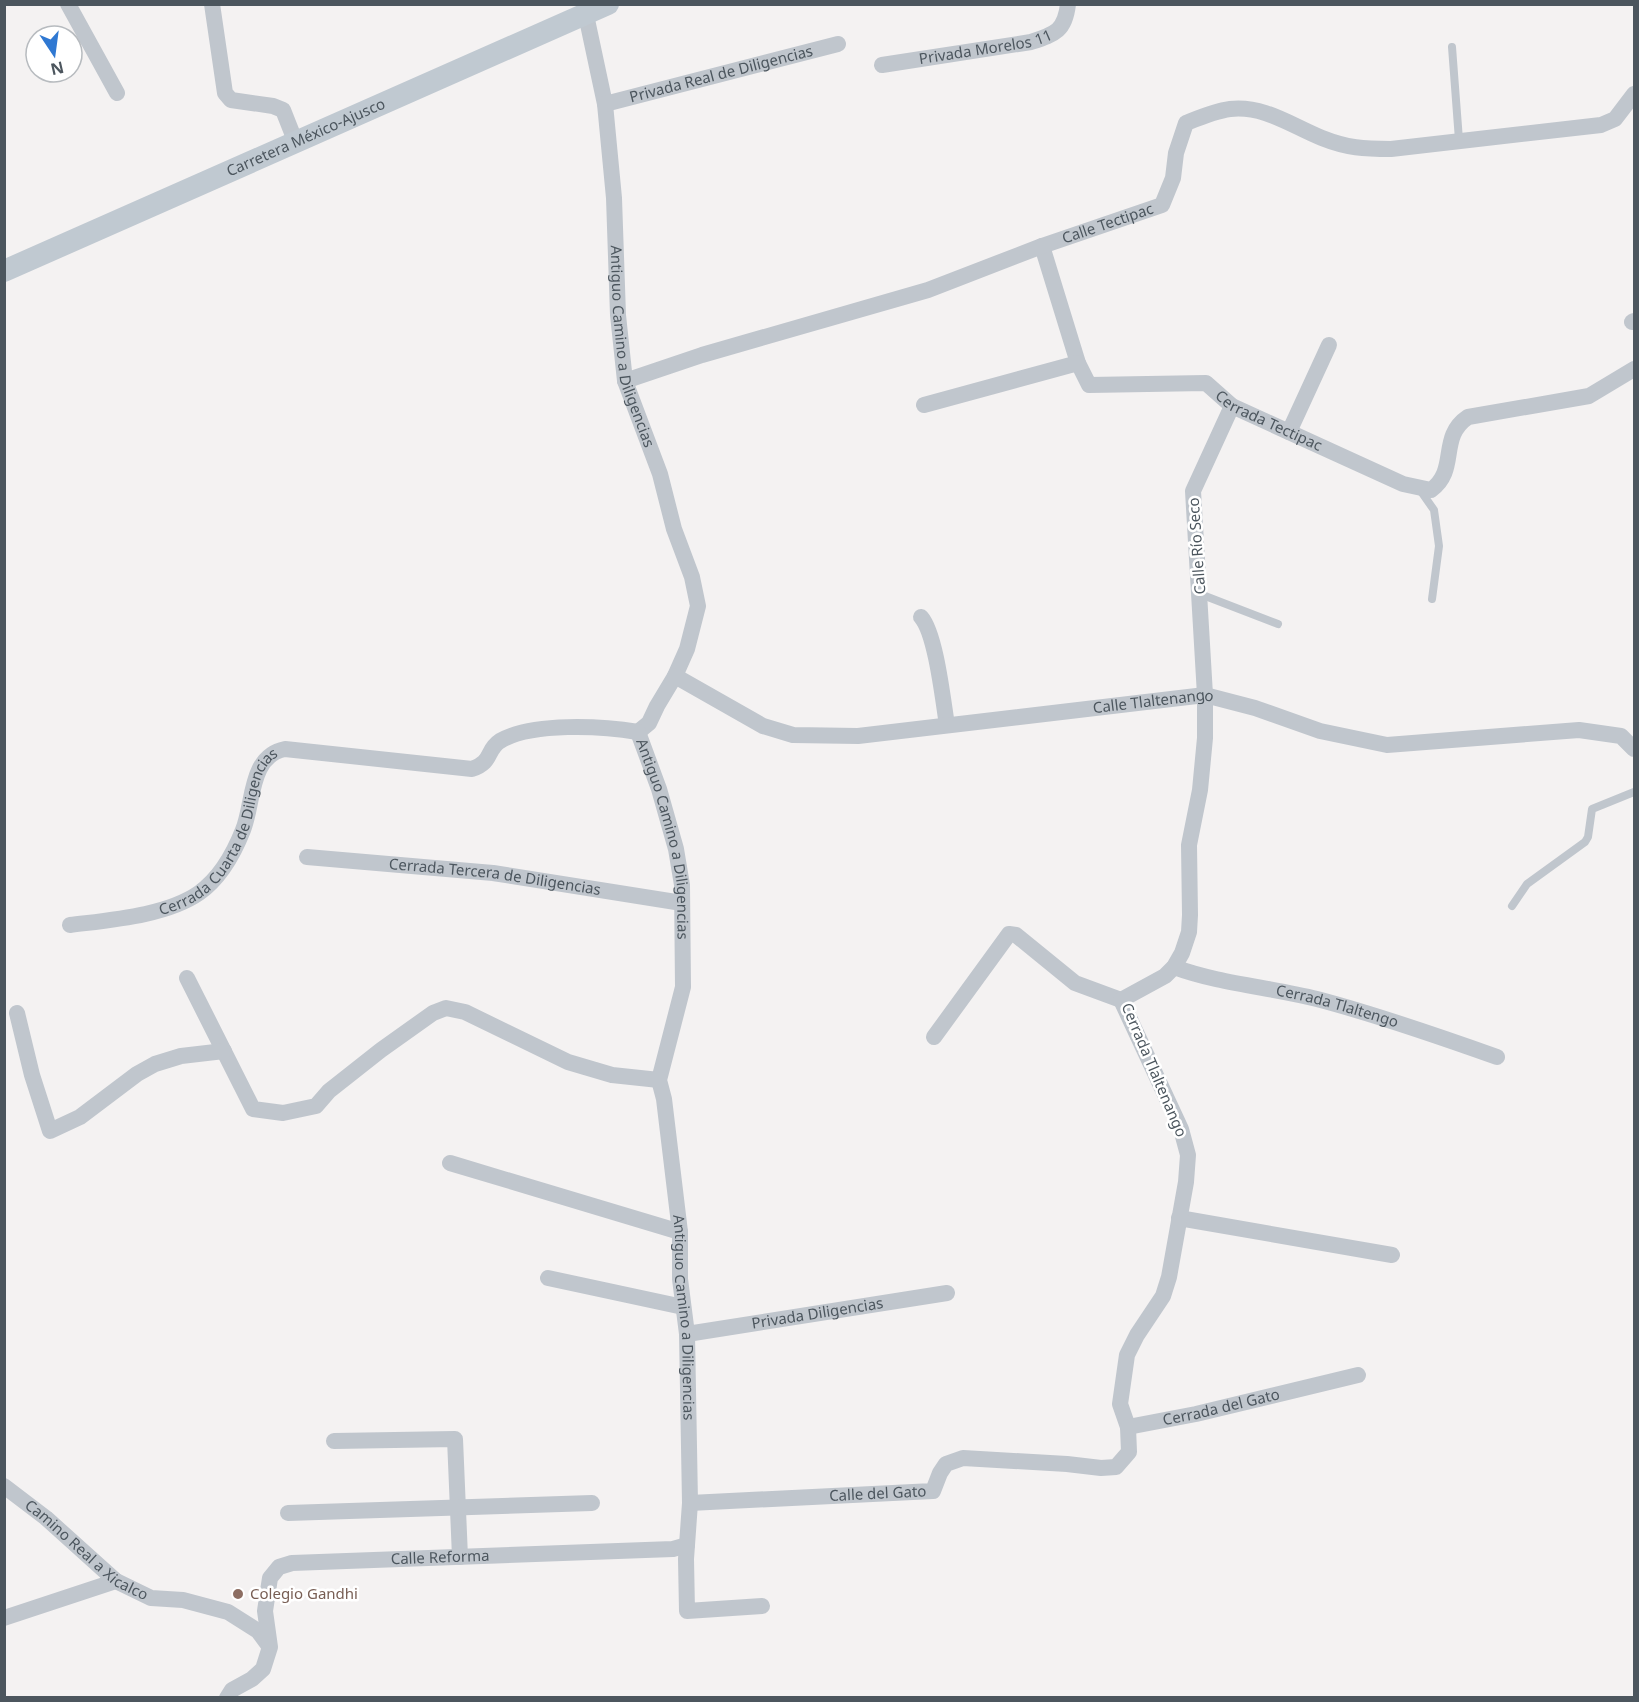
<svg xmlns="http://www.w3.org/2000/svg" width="1639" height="1702" viewBox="0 0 1639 1702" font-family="'Noto Sans',sans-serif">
<rect width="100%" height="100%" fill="#f4f2f2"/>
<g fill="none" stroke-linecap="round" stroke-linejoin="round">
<path stroke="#c0c6cd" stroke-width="8" d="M1452,47L1459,140
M1420,490L1434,510L1439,546L1432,599
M1200,594L1278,624
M1512,906L1527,884L1585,842L1588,837L1592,809L1634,792"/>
<g stroke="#c0c6cd" stroke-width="16">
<path d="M68,4L117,93"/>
<path d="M212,4L225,93L231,100L273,106L283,110L296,143"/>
<path id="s1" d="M586,15L605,104L614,198L618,315L625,381L660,474L674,529L692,577L698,606L687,649L675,676L657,706L649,723L638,732"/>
<path id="s2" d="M882,65L1031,42C1055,34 1065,31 1068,4"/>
<path id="s3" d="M605,104L838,44"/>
<path id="s4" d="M1042,246L1078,363L1089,385L1206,383L1232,406L1403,484L1431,490C1459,470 1438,437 1468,417L1589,396L1634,369"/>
<path d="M1632,322L1634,321"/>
<path id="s5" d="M625,381L702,355L928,290L1042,246L1162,205L1173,178L1176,153L1186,123C1201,117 1215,111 1230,109C1264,105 1292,126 1322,138C1347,148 1364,149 1391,149L1601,125L1615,119L1634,94"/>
<path d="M924,405L1078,363"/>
<path d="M1289,432L1329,345"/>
<path d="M921,617C936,634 943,701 947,725"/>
<path id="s6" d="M675,676L763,726L793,735L858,736L1205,695L1255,708L1320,731L1387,745L1579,730L1621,736L1634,749"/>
<path id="s7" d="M638,732L659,789L676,849L682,885L683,987L659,1080L664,1099L680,1232V1279L687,1334L690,1503L686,1559L687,1611L762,1606"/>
<path id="s8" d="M307,857L493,873L682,903"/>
<path id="s9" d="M70,925C109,920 166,916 199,893C220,878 234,853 243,830C254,803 249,756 285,749L472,769C493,762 486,750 500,741C532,722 602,726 638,732"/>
<path id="s10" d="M1174,967C1220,984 1270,987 1317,999C1378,1015 1438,1036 1497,1057"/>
<path d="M187,978L253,1109L283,1113L316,1106L329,1091L381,1050L433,1013L446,1008L465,1012L568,1062L612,1075L659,1080"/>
<path d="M17,1013L32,1075L50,1131L80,1117L137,1074L155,1064L181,1056L224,1051"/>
<path d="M934,1037L1009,934L1016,935L1075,983L1121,1000"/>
<path d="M450,1163L680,1232"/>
<path d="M1179,1218L1392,1255"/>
<path d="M548,1278L683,1307"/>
<path id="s11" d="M687,1334L947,1293"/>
<path d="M1128,1427L1120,1404L1127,1355L1137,1335L1163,1296L1169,1277L1186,1182L1188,1155L1181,1129L1121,1000L1165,976L1174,967L1182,953L1189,932L1190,915L1189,845L1200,790L1205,738V695L1193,491L1232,406"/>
<path d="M334,1441L455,1439L460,1557"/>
<path id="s12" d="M4,1486L46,1518L116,1581L151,1598L183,1600L228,1612L258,1631L269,1646"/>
<path id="s13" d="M690,1503L933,1491L940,1473L946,1464L963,1458L1067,1464L1101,1468L1116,1467L1129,1452L1128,1427L1196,1414L1358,1375"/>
<path d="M288,1513L592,1503"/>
<path d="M4,1618L116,1581"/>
<path id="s14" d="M227,1698L232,1690L252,1679L263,1669L270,1647L265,1611L270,1578L279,1567L292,1563L673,1549L687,1545"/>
</g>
<path stroke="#c0c9d1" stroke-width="22" id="s15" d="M4,271L608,4"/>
</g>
<circle fill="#8d6e63" stroke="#fff" stroke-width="2" cx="238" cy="1594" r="6"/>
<g text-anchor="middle" stroke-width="5" stroke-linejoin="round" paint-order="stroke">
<g font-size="15" fill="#4c565e" stroke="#fff">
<text dy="5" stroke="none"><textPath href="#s2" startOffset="105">Privada Morelos 11</textPath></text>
<text dy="5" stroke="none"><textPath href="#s3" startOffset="120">Privada Real de Diligencias</textPath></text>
<text dy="5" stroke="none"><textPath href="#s15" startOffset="330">Carretera México-Ajusco</textPath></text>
<text dy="5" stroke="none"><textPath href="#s5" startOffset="508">Calle Tectipac</textPath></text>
<text dy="5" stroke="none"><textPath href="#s1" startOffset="336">Antiguo Camino a Diligencias</textPath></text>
<text dy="5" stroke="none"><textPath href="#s4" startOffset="338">Cerrada Tectipac</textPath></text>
<text transform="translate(1197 546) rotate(-94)" y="5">Calle Río Seco</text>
<text dy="5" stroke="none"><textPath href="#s6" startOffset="495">Calle Tlaltenango</textPath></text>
<text dy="5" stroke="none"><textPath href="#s9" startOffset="195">Cerrada Cuarta de Diligencias</textPath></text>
<text dy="5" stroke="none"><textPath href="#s7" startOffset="111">Antiguo Camino a Diligencias</textPath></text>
<text dy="5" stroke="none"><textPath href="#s8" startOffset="189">Cerrada Tercera de Diligencias</textPath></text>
<text dy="5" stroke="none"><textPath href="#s10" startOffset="168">Cerrada Tlaltengo</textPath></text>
<text transform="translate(1154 1070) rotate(67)" y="5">Cerrada Tlaltenango</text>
<text dy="5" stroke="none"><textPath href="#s11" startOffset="132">Privada Diligencias</textPath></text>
<text dy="5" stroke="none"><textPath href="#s7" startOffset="597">Antiguo Camino a Diligencias</textPath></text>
<text dy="5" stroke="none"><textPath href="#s13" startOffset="585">Cerrada del Gato</textPath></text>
<text dy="5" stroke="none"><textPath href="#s13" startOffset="188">Calle del Gato</textPath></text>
<text dy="5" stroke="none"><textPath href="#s12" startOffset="105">Camino Real a Xicalco</textPath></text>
<text dy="5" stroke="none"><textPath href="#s14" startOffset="316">Calle Reforma</textPath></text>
</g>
<g font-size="15" fill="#785e54" stroke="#fff" text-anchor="start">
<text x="250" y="1599">Colegio Gandhi</text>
</g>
</g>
<rect width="1639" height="1702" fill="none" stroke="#4c565e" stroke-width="12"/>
<g transform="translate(54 54) rotate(167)"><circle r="28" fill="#ffffff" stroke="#b7bbbf" stroke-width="1.5"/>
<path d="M0-4.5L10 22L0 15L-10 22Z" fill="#2f78d2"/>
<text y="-9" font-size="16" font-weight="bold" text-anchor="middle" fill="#4c565e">N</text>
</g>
</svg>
